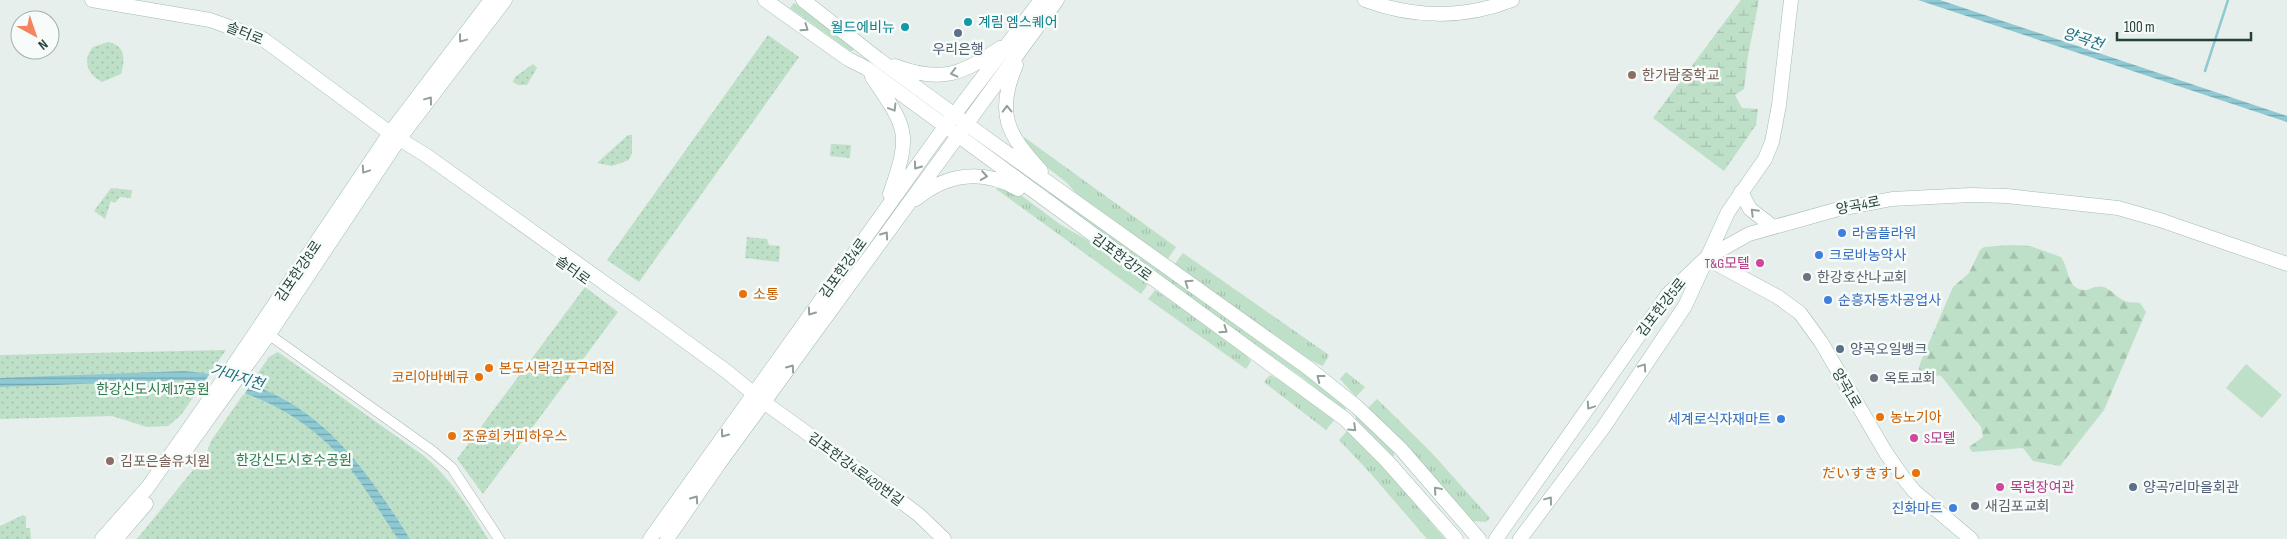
<svg xmlns="http://www.w3.org/2000/svg" width="2287" height="539" viewBox="0 0 2287 539" font-family="'Sofia Sans Condensed','Noto Sans KR','Noto Sans JP',sans-serif">
<defs>
<pattern id="grass-tufts" width="24" height="20" patternUnits="userSpaceOnUse" patternTransform="scale(1.25)"><rect width="24" height="20" fill="#bfe0c8"/><path d="M3 7l-1-3M5 7V3M7 7l1-3M15 17l-1-3M17 17v-4M19 17l1-3" fill="none" stroke="#a4c1ad"/></pattern>
<pattern id="forest-firs" width="22" height="20" patternUnits="userSpaceOnUse" patternTransform="scale(1.25)"><rect width="22" height="20" fill="#bfe0c8"/><path d="M5 1l3.5 6h-7zM16 11l3.5 6h-7z" fill="#a4c1ad"/></pattern>
<pattern id="wetland-marsh" width="20" height="14" patternUnits="userSpaceOnUse" patternTransform="scale(1.25)"><rect width="20" height="14" fill="#bfe0c8"/><path d="M1 5h8M5 5V1M11 12h8M15 12V8" fill="none" stroke="#a4c1ad"/></pattern>
<pattern id="park-dots" width="8" height="8" patternUnits="userSpaceOnUse" patternTransform="scale(1.25)"><rect width="8" height="8" fill="#bfe0c8"/><path d="M2 2h.1M6 6h.1" fill="none" stroke="#a4c1ad" stroke-width="1.8" stroke-linecap="round"/></pattern>
<pattern id="water-rules" width="6" height="5" patternUnits="userSpaceOnUse" patternTransform="scale(1.25)"><rect width="6" height="5" fill="#8ec9d4"/><path d="M0 2.5h6" fill="none" stroke="#74a5ad"/></pattern>
</defs>
<rect width="100%" height="100%" fill="#e6efeb"/>
<path fill="url(#grass-tufts)" d="M794,3L853,47V51H850L790,8Z
M1024,137L1176,247L1167,260L1076,193L1066,182L1036,159L1021,140Z
M1000,184L1014,190L1061,225L1084,238L1148,284L1141,294L996,189Z
M1051,191L1332,394L1347,409L1343,410L1303,378L1180,292L1048,194Z
M1183,253L1329,355L1323,366L1310,360L1290,347L1174,265Z
M1155,290L1241,349L1251,361L1246,369L1148,299Z
M1346,372L1365,387L1356,397L1340,379Z
M1270,375L1293,387L1335,419L1326,430L1264,382Z
M1377,399L1431,452L1490,518L1486,522L1472,521L1406,445L1368,408Z
M1356,416L1394,452V456H1391L1355,420Z
M1348,430L1391,476L1445,539H1427L1372,475L1339,440Z"/>
<path fill="url(#forest-firs)" d="M2012,245L2030,246L2061,257C2070,269 2066,291 2087,290C2109,279 2110,296 2128,302C2132,303 2135,302 2140,303L2146,312L2104,410L2060,466L2033,461L2023,448L1972,452L1969,447L1983,437L1981,427L1942,377L1939,375L1929,380L1920,375L1919,368L1921,361L1953,287L1969,273L1980,250L1984,247Z"/>
<path fill="url(#wetland-marsh)" d="M1741,0H1759L1748,56L1744,89L1735,95L1742,108L1758,109L1756,125L1724,171L1653,118Z"/>
<path fill="url(#park-dots)" d="M768,35L799,57L639,282L607,260Z
M108,42C126,45 125,61 121,74L102,82C87,74 82,60 93,47Z
M533,64L537,68L527,85H518L513,82L515,77Z
M628,135H632V153L629,160L612,166L597,163Z
M831,144L851,145L850,158L830,156Z
M111,188L132,190L131,198L120,197L115,203L111,201L105,219L94,211Z
M747,237L767,239L769,245L780,246L779,262L745,258Z
M585,287L618,312L483,494L457,459Z
M226,350L181,415L168,426L147,427L112,416L0,419V355Z
M278,352L424,456C452,480 469,508 488,539H137L206,454L211,441L269,357Z
M23,515L26,517V528H30L31,539H0V526Z"/>
<path fill="#bfe0c8" d="M2246,364L2282,395L2262,418L2226,388Z"/>
<path fill="url(#water-rules)" d="M1918,0H1940L2287,116V122Z
M184,371C302,381 351,445 410,539H398C384,518 370,495 355,475C315,420 253,387 186,380L0,387V378Z"/>
<path fill="#e6efeb" d="M211,372L240,378L252,382L244,395L203,384Z"/>
<g fill="none" stroke-linecap="round" stroke-linejoin="round">
<path stroke="#8ec9d4" stroke-width="2.5" d="M2205,71L2228,0"/>
<defs>
<path id="street" d="M264,331L431,450L452,468L499,539"/>
<path id="secondary" d="M92,0L210,20L263,39L390,133L427,156L659,322L726,371L765,403L882,487L919,515L944,539
M765,0L848,59L866,68L1345,419L1387,461L1456,539
M803,0L878,59L979,133L1307,367L1357,407L1401,449L1479,539
M1365,0C1413,18 1464,19 1512,0
M1016,65C995,114 1008,135 1041,171
M895,66C940,83 962,75 1000,48
M872,77C908,129 911,134 890,194
M1741,192L1750,209L1772,226
M916,199C947,173 983,169 1018,189
M1706,258L1778,297L1800,313L1821,342L1886,453L1905,480L1914,491L1971,539
M180,458L269,334L399,139L505,0
M102,539L148,487L237,360L390,133L491,0
M116,539L146,504
M650,539L936,139L1041,0
M667,539L718,465L1057,0
M1496,539L1668,294L1706,258L1749,234L1835,210L1892,199L1971,195L2007,196L2118,208L2160,220L2287,264
M1520,539L1603,428L1685,306L1728,212L1765,159L1772,142L1779,105L1791,0"/>
</defs>
<use href="#street" stroke="#a8b8b2" stroke-width="11"/>
<use href="#secondary" stroke="#a4bbb3" stroke-width="15"/>
<use href="#street" stroke="#fff" stroke-width="10"/>
<use href="#secondary" stroke="#fff" stroke-width="14"/>
</g>
<defs><path id="oneway-chevron" d="M-2-3.5L2.5 0L-2 3.5" fill="none" stroke-width="1.6" stroke-linecap="round" stroke-linejoin="round" transform="scale(1.25)"/></defs>
<g stroke="#92a09c">
<use href="#oneway-chevron" transform="translate(805 28) rotate(35)"/>
<use href="#oneway-chevron" transform="translate(462 39) rotate(127)"/>
<use href="#oneway-chevron" transform="translate(954 73) rotate(166)"/>
<use href="#oneway-chevron" transform="translate(429 100) rotate(-53)"/>
<use href="#oneway-chevron" transform="translate(893 108) rotate(59)"/>
<use href="#oneway-chevron" transform="translate(1007 109) rotate(-91)"/>
<use href="#oneway-chevron" transform="translate(917 166) rotate(126)"/>
<use href="#oneway-chevron" transform="translate(365 170) rotate(124)"/>
<use href="#oneway-chevron" transform="translate(984 176) rotate(9)"/>
<use href="#oneway-chevron" transform="translate(1754 212) rotate(-135)"/>
<use href="#oneway-chevron" transform="translate(885 235) rotate(-54)"/>
<use href="#oneway-chevron" transform="translate(1188 283) rotate(-145)"/>
<use href="#oneway-chevron" transform="translate(811 312) rotate(126)"/>
<use href="#oneway-chevron" transform="translate(1224 330) rotate(35)"/>
<use href="#oneway-chevron" transform="translate(1643 367) rotate(-56)"/>
<use href="#oneway-chevron" transform="translate(791 368) rotate(-54)"/>
<use href="#oneway-chevron" transform="translate(1320 378) rotate(-142)"/>
<use href="#oneway-chevron" transform="translate(1590 406) rotate(124)"/>
<use href="#oneway-chevron" transform="translate(1353 428) rotate(44)"/>
<use href="#oneway-chevron" transform="translate(724 434) rotate(126)"/>
<use href="#oneway-chevron" transform="translate(1437 490) rotate(-131)"/>
<use href="#oneway-chevron" transform="translate(695 499) rotate(-55)"/>
<use href="#oneway-chevron" transform="translate(1549 500) rotate(-53)"/>
</g>
<g fill="#0f9aa8" stroke="#f7fbf9" stroke-width="2">
<circle cx="968" cy="22" r="5"/>
<circle cx="905" cy="27" r="5"/>
</g>
<g fill="#5c6f8a" stroke="#f7fbf9" stroke-width="2">
<circle cx="958" cy="33" r="5"/>
<circle cx="1840" cy="349" r="5"/>
<circle cx="2133" cy="487" r="5"/>
</g>
<g fill="#8d6e63" stroke="#f7fbf9" stroke-width="2">
<circle cx="1632" cy="75" r="5"/>
<circle cx="110" cy="461" r="5"/>
</g>
<g fill="#3f7fe0" stroke="#f7fbf9" stroke-width="2">
<circle cx="1842" cy="233" r="5"/>
<circle cx="1819" cy="255" r="5"/>
<circle cx="1828" cy="300" r="5"/>
<circle cx="1781" cy="419" r="5"/>
<circle cx="1953" cy="508" r="5"/>
</g>
<g fill="#d1479c" stroke="#f7fbf9" stroke-width="2">
<circle cx="1760" cy="263" r="5"/>
<circle cx="1914" cy="438" r="5"/>
<circle cx="2000" cy="487" r="5"/>
</g>
<g fill="#6b7280" stroke="#f7fbf9" stroke-width="2">
<circle cx="1807" cy="277" r="5"/>
<circle cx="1874" cy="378" r="5"/>
<circle cx="1975" cy="506" r="5"/>
</g>
<g fill="#e8710a" stroke="#f7fbf9" stroke-width="2">
<circle cx="743" cy="294" r="5"/>
<circle cx="489" cy="368" r="5"/>
<circle cx="479" cy="377" r="5"/>
<circle cx="1880" cy="417" r="5"/>
<circle cx="452" cy="436" r="5"/>
<circle cx="1916" cy="473" r="5"/>
</g>
<g text-anchor="middle" stroke-width="5" stroke-linejoin="round" paint-order="stroke">
<g font-size="14" fill="#0d838f" stroke="#f7fbf9" text-anchor="start">
<text x="978" y="27">계림 엠스퀘어</text>
<text x="895" y="32" text-anchor="end">월드에비뉴</text>
</g>
<g font-size="14" fill="#24423a" stroke="#f7fbf9">
<text transform="translate(245 33) rotate(22)" y="5">솔터로</text>
<text transform="translate(1858 205) rotate(-11)" y="5">양곡4로</text>
<text transform="translate(1122 257) rotate(36)" y="5">김포한강7로</text>
<text transform="translate(843 268) rotate(-54)" y="5">김포한강4로</text>
<text transform="translate(573 270) rotate(36)" y="5">솔터로</text>
<text transform="translate(298 271) rotate(-56)" y="5">김포한강8로</text>
<text transform="translate(1661 307) rotate(-52)" y="5">김포한강5로</text>
<text transform="translate(1847 388) rotate(60)" y="5">양곡1로</text>
<text transform="translate(856 469) rotate(36)" y="5">김포한강4로420번길</text>
</g>
<g font-size="14" fill="#4e5e75" stroke="#f7fbf9" text-anchor="start">
<text x="958" y="54" text-anchor="middle">우리은행</text>
<text x="1850" y="354">양곡오일뱅크</text>
<text x="2143" y="492">양곡7리마을회관</text>
</g>
<g font-size="14" fill="#785e54" stroke="#f7fbf9" text-anchor="start">
<text x="1642" y="80">한가람중학교</text>
<text x="120" y="466">김포은솔유치원</text>
</g>
<g font-size="14" fill="#366cbe" stroke="#f7fbf9" text-anchor="start">
<text x="1852" y="238">라움플라워</text>
<text x="1829" y="260">크로바농약사</text>
<text x="1838" y="305">순흥자동차공업사</text>
<text x="1771" y="424" text-anchor="end">세계로식자재마트</text>
<text x="1943" y="513" text-anchor="end">진화마트</text>
</g>
<g font-size="14" fill="#b23c85" stroke="#f7fbf9" text-anchor="start">
<text x="1750" y="268" text-anchor="end">T&amp;G모텔</text>
<text x="1924" y="443">S모텔</text>
<text x="2010" y="492">목련장여관</text>
</g>
<g font-size="14" fill="#5b616d" stroke="#f7fbf9" text-anchor="start">
<text x="1817" y="282">한강호산나교회</text>
<text x="1884" y="383">옥토교회</text>
<text x="1985" y="511">새김포교회</text>
</g>
<g font-size="14" fill="#c56008" stroke="#f7fbf9" text-anchor="start">
<text x="753" y="299">소통</text>
<text x="499" y="373">본도시락김포구래점</text>
<text x="469" y="382" text-anchor="end">코리아바베큐</text>
<text x="1890" y="422">농노기아</text>
<text x="462" y="441">조윤희 커피하우스</text>
<text x="1906" y="478" text-anchor="end">だいすきすし</text>
</g>
<g font-size="14" fill="#2d7a4b" stroke="#f7fbf9">
<text x="153" y="394">한강신도시제17공원</text>
<text x="294" y="465">한강신도시호수공원</text>
</g>
<g font-size="15" font-style="italic" fill="#1c6f80" stroke="#f7fbf9">
<text transform="translate(2083 39) rotate(18)" y="5">양곡천</text>
<text transform="translate(237 377) rotate(17)" y="5">가마지천</text>
</g>
</g>
<g transform="translate(35 35) rotate(140)"><circle r="24" fill="#f7fbf9" stroke="#a3b1ad"/>
<path d="M0-4L9 19L0 12L-9 19Z" fill="#f4845f"/>
<text y="-8" font-size="14" font-weight="bold" text-anchor="middle" fill="#24423a">N</text>
</g>
<path d="M2117 32v8h134v-8" fill="none" stroke="#24423a" stroke-width="2.5"/>
<text x="2124" y="32" font-size="15" fill="#24423a" stroke="#f7fbf9" stroke-width="4" paint-order="stroke">100 m</text>
</svg>
